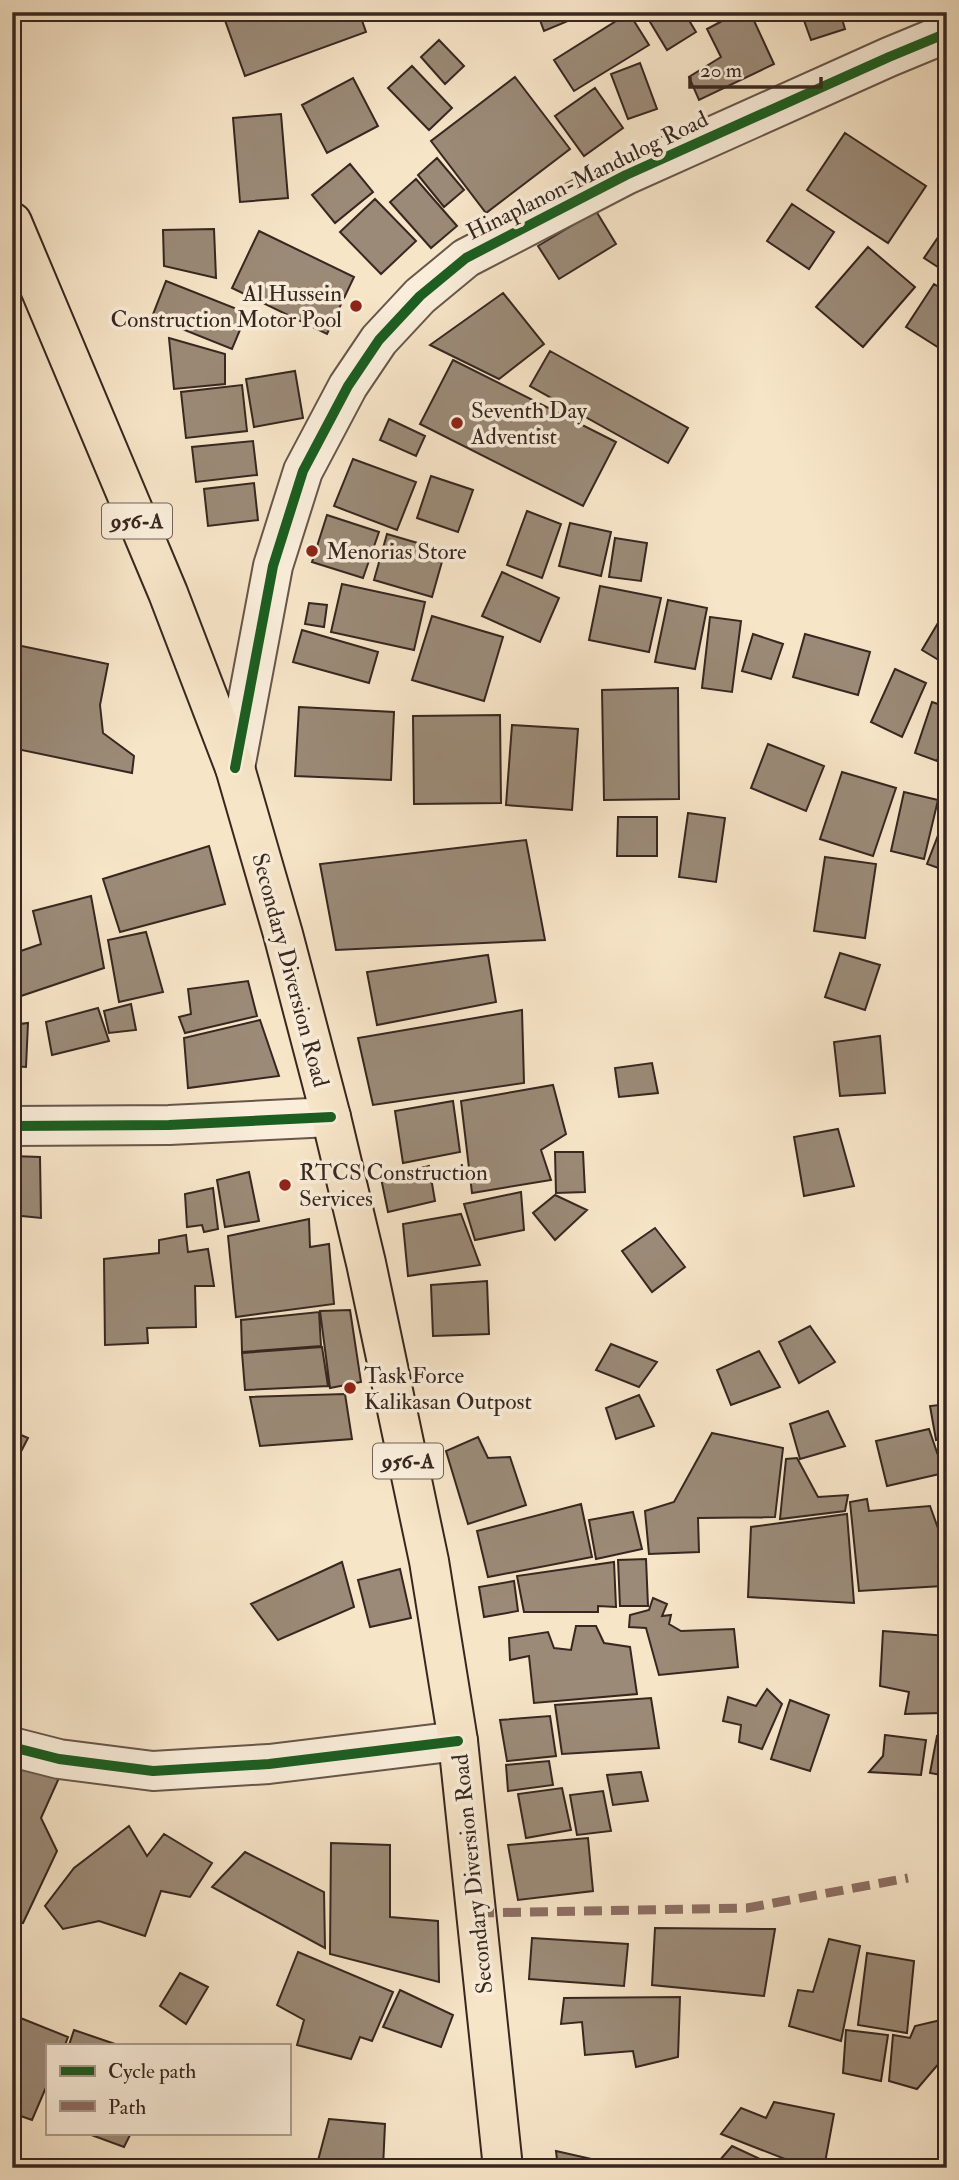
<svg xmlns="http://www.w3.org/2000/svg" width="959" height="2180" viewBox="0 0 959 2180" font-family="'IM FELL Double Pica',serif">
<rect width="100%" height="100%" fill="#f7e5c8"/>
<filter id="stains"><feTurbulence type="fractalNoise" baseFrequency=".00286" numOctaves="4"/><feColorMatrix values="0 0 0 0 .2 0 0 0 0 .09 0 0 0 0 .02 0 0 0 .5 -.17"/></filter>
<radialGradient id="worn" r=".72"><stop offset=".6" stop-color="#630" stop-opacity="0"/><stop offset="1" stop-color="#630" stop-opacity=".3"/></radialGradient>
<path fill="#9b8a77" stroke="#372720" stroke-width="2" d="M222,12H359L366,32L245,76Z
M537,12H579L580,16L544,31Z
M644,12H684L696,32L667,50Z
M739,12H750L774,64L699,100L689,77L721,57L707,29Z
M801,12H840L845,29L811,40Z
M854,12H877L858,21Z
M629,13L649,45L574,91L554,60Z
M439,40L464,66L445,84L421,57Z
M640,63L657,109L628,119L611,74Z
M412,66L452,108L429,130L388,88Z
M515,77L570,149L486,213L431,141Z
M353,78L378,126L327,153L302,105Z
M595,88L623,128L584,156L555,116Z
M281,114L288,198L240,202L233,118Z
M845,133L926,186L888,243L807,190Z
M437,158L464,190L444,207L418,175Z
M350,164L373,192L335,223L312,195Z
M416,179L457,226L431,248L390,202Z
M375,199L416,241L381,274L340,232Z
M792,204L834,232L809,269L767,241Z
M596,211L616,244L559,279L538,246Z
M947,224V273L924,258Z
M214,229L216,278L164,266L163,230Z
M259,231L354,277L327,334L232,288Z
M868,247L915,287L863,347L816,307Z
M166,281L247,313L232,349L152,317Z
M934,284L947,292V353L906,327Z
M503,293L544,344L499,379L430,345Z
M169,338L225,354V384L174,389Z
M550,351L688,428L668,463L530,386Z
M453,360L616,442L583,506L420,424Z
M295,371L303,418L254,427L246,379Z
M242,385L247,431L186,438L181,392Z
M389,419L425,436L416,456L380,440Z
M253,441L257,475L196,482L192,447Z
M353,459L416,482L397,530L334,506Z
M431,476L473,490L458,532L417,518Z
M254,483L258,520L208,526L204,489Z
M527,511L561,524L542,578L507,565Z
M327,515L379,532L363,578L312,562Z
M570,523L611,532L601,576L559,566Z
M387,534L445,551L432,597L374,580Z
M615,538L647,543L641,581L609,577Z
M502,572L559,598L540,642L482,616Z
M342,584L425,602L414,650L331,632Z
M600,586L661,598L649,652L589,640Z
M668,600L707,608L695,669L655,662Z
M309,603L327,605L324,627L305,624Z
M432,616L503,637L484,701L412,680Z
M710,617L741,621L732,692L702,688Z
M938,623L947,629V665L922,650Z
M302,630L378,652L369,683L293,662Z
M753,634L783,644L771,679L742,671Z
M805,634L870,652L858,695L793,677Z
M12,644L108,664L100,705L103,733L134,756L132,773L12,748Z
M895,669L926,683L902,737L871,722Z
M678,688L679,799L604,800L602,690Z
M932,702L947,707V733L937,761L915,753Z
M299,707L394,712L391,780L295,776Z
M500,715L501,803L414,804L413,716Z
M512,725L578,729L572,810L506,805Z
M768,744L824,766L806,811L751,788Z
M842,772L896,788L873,856L820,839Z
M904,792L938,800L924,859L891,851Z
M947,812V871L927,864Z
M688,813L725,818L716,882L679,877Z
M618,817H657V856H617Z
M526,840L545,940L336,950L320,864Z
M209,846L225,904L120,932L103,879Z
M825,857L876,864L865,938L814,931Z
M91,896L104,968L12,999V954L41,944L33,911Z
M146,932L163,992L119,1002L108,940Z
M840,953L880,965L865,1010L825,997Z
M488,955L496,1002L377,1025L367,972Z
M248,981L257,1016L185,1033L179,1017L191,1014L188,989Z
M938,1001H947V1048H942Z
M131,1004L136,1030L109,1033L104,1011Z
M98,1008L109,1041L52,1055L46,1022Z
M522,1010L524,1083L373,1105L358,1038Z
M260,1020L279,1076L188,1088L184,1038Z
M28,1023L26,1067L12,1066V1025Z
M880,1036L885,1093L840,1096L834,1042Z
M652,1063L658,1093L619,1097L615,1068Z
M553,1085L566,1134L541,1150L551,1180L472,1193L461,1101Z
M453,1101L460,1152L403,1163L395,1111Z
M838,1129L854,1186L804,1196L794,1137Z
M555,1152H583L585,1192L556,1193Z
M12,1156L40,1157L41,1218L12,1215Z
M429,1166L435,1201L388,1212L381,1178Z
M249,1172L259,1221L225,1227L217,1180Z
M213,1188L218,1229L204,1232L202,1225L187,1227L185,1194Z
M521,1192L524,1230L475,1240L464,1204Z
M555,1195L587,1210L555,1240L533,1213Z
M461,1214L480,1265L408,1276L403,1224Z
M309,1219L310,1247L329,1244L334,1304L236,1317L228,1236Z
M655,1228L685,1267L652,1292L622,1251Z
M186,1235L188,1252L208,1249L214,1286H195L196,1327L147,1328L148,1343L105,1345L104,1259L159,1253V1240Z
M487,1281L489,1334L433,1336L431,1285Z
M350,1310L361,1382L330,1388L320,1311Z
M319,1312L321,1346L242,1352L241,1320Z
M810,1326L835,1362L799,1383L779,1342Z
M12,1328L16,1371H12Z
M611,1344L657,1362L639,1387L596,1370Z
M322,1347L328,1386L245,1390L242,1353Z
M759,1351L780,1387L731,1405L717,1370Z
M345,1394L352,1439L260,1446L250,1397Z
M639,1395L654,1426L616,1439L606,1408Z
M947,1404V1438L936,1440L930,1406Z
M828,1411L845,1446L800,1459L790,1424Z
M929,1429L944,1473L887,1486L876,1441Z
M12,1431L28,1438L12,1469Z
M712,1433L783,1448L775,1517L698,1518L699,1552L649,1554L645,1511L674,1502Z
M478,1437L488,1458L510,1457L526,1505L468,1524L446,1451Z
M797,1458L818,1497L848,1495L845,1511L780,1519L786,1459Z
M867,1499L869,1511L930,1506L939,1531L947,1530V1566L938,1567L942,1586L859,1591L850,1502Z
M581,1504L592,1557L488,1577L477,1531Z
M633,1512L642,1549L596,1559L589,1520Z
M847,1514L854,1603L748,1597L751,1527Z
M646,1559L648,1606H620L618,1560Z
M342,1562L354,1607L278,1640L251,1604Z
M614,1562L616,1607L598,1606V1612H524L517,1576Z
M400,1569L411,1618L370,1627L358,1580Z
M514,1581L518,1611L484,1617L479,1587Z
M653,1598L667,1604L662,1616L671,1615L669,1624L681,1631L734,1629L738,1667L659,1675L646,1628L629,1627L630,1615L649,1610Z
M576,1626H596L604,1643L630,1647L637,1694L534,1703L529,1656L510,1660L509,1638L548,1632L554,1648L571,1650Z
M883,1631L947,1636V1694L941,1713L905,1714L909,1692L880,1686Z
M767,1689L782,1704L762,1749L739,1742L741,1725L723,1721L728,1697L756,1706Z
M651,1698L659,1748L562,1754L555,1705Z
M790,1700L829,1715L810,1771L771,1759Z
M550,1716L556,1756L507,1761L500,1720Z
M885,1735L926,1740L921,1775L869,1772L883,1756Z
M937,1736L947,1738V1776L930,1773Z
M12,1757L63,1769L41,1818L57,1851L23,1923L12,1920Z
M549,1761L553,1785L508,1791L506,1765Z
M641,1772L648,1801L613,1805L607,1775Z
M562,1788L571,1830L526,1838L518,1794Z
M603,1791L611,1831L577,1835L570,1795Z
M129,1826L147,1856L164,1834L212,1863L190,1897L161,1891L145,1936L99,1921L63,1929L45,1906L74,1868Z
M588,1838L593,1891L518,1900L508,1845Z
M331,1843L390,1845V1917L438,1921L439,1982L330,1954Z
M245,1852L324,1892L325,1948L212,1887Z
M655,1928L775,1929L764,1996L652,1985Z
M532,1938L628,1944L624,1986L529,1979Z
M829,1939L860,1946L841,2041L789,2026L798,1990L813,1992Z
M298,1952L393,1992L372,2041L360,2037L351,2059L297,2045L304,2020L277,2005Z
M867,1953L914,1961L907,2033L858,2025Z
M180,1973L208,1987L186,2024L160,2006Z
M400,1990L453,2015L441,2047L383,2027Z
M680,1997L678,2057L636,2067L633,2051L585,2055L582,2022L561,2024L564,1998Z
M13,2015L68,2037L65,2045H47V2085L32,2120L12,2113Z
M945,2019L947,2054L917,2089L889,2081L893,2035L910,2038L915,2026Z
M74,2030L118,2045H69Z
M846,2030L888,2035L881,2081L843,2073Z
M774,2102L834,2114L824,2168H808L721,2134L741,2108L766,2118Z
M329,2119L385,2124L383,2168H316Z
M86,2133H131L124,2147Z
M732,2146L779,2168H713Z
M556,2151L627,2167V2168H558Z"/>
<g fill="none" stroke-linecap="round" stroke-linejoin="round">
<defs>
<path id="minor" d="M235,768L273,566L303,471L348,386L379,340L420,296L466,258L626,175L889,57L947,33
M12,1126L169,1125L331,1117
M12,1747L59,1759L153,1771L269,1764L458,1741"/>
<path id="major" d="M12,222L168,593L235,768L283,934L331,1117L366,1263L429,1561L458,1741L503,2168"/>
</defs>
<use href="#minor" stroke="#67564a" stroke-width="42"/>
<use href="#major" stroke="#372720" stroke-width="42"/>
<use href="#minor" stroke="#faeedb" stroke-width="38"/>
<use href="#major" stroke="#f7e5c8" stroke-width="38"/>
<path stroke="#8d6e63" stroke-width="9" stroke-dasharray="18 9" stroke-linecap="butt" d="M476,1913L747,1908L908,1878"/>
<defs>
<path id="cycleway" d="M235,768L273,566L303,471L348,386L379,340L420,296L466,258L626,175L889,57L947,33
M12,1126L169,1125L331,1117
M12,1747L59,1759L153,1771L269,1764L458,1741"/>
</defs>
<use href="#cycleway" stroke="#faeedb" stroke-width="15"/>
<use href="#cycleway" stroke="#1b5e20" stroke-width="10"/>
</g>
<g fill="#8f2418" stroke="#faeedb" stroke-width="2.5">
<circle cx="356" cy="306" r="7"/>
<circle cx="457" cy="423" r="7"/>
<circle cx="312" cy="551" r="7"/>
<circle cx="285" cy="1185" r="7"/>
<circle cx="350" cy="1388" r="7"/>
</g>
<g text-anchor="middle" stroke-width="7" stroke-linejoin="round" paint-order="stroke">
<g fill="#faeedb" stroke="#726358" stroke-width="2">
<rect x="102" y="503.5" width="70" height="35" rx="5"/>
<rect x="373" y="1443.5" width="70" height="35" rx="5"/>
</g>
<g font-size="21" font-weight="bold" fill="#372720">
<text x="137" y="528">956-A</text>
<text x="408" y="1468">956-A</text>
</g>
<g font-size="23" fill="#372720" stroke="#faeedb">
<text transform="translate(587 175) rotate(-26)" y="8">Hinaplanon-Mandulog Road</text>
<text transform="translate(291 970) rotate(75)" y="8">Secondary Diversion Road</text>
<text transform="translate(472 1874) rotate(-96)" y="8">Secondary Diversion Road</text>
</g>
<g font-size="23" fill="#372720" stroke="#faeedb" text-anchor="start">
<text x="342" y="301" text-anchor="end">Al Hussein<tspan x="342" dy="26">Construction Motor Pool</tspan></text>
<text x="471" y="418">Seventh Day<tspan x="471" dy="26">Adventist</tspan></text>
<text x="326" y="559">Menorias Store</text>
<text x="299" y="1180">RTCS Construction<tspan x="299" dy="26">Services</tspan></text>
<text x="364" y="1383">Task Force<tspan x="364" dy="26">Kalikasan Outpost</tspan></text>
</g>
</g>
<rect width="959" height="2180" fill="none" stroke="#f7e5c8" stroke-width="42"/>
<rect x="14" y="14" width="931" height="2152" fill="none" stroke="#372720" stroke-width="3.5"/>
<rect x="21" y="21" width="917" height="2138" fill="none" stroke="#372720" stroke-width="2"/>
<rect x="46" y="2044" width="245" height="91" fill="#faeedb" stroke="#ac9e90" stroke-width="2"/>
<rect x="60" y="2066" width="35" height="10" fill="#1b5e20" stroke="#ac9e90" stroke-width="2"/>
<text x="108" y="2078" font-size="21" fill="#372720">Cycle path</text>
<rect x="60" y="2101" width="35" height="10" fill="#8d6e63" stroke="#ac9e90" stroke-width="2"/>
<text x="108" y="2114" font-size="21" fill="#372720">Path</text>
<path d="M690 77v10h131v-10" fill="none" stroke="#372720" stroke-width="3.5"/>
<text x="700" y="77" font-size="21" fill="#372720" stroke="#faeedb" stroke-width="5" paint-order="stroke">20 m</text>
<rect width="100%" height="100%" filter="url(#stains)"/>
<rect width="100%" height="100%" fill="url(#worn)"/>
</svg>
